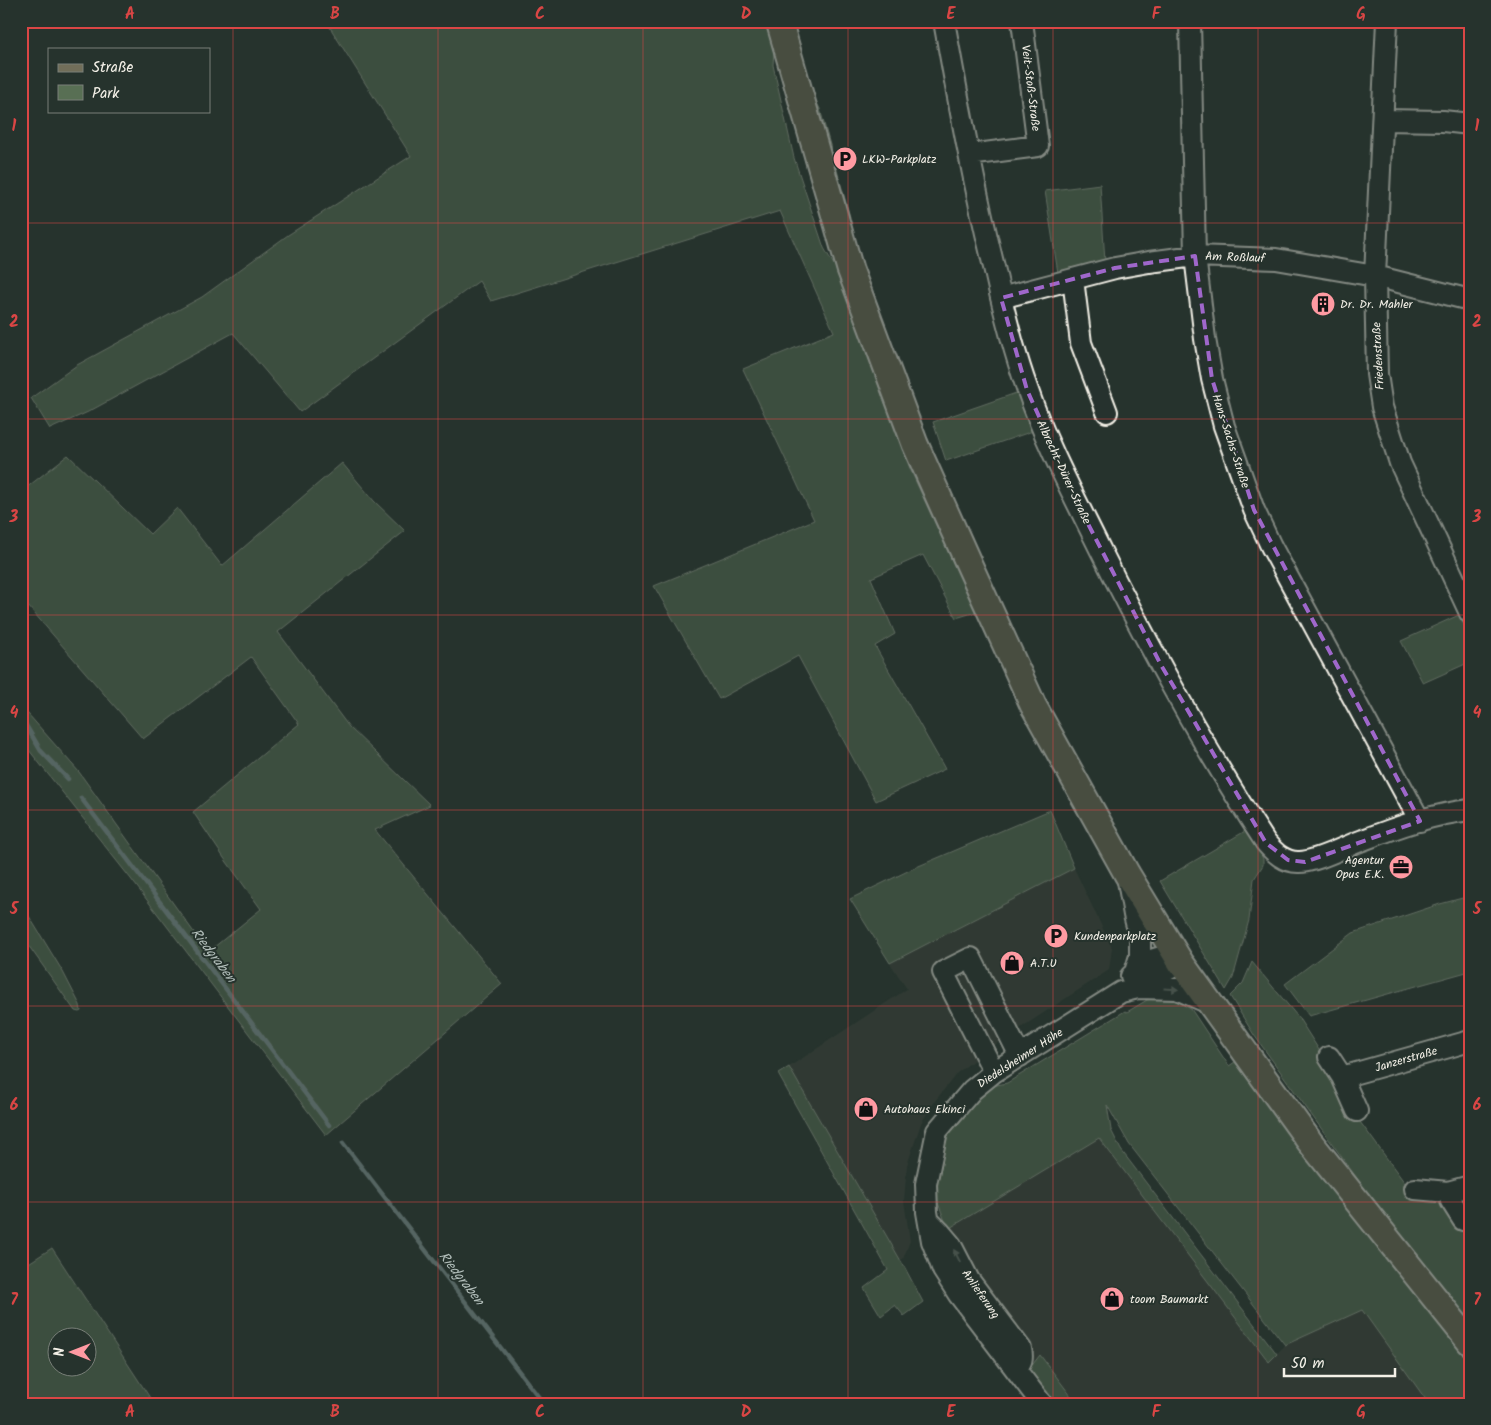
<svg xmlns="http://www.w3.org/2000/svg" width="1491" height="1425" viewBox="0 0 1491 1425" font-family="Kalam,sans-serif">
<rect width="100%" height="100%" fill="#26332d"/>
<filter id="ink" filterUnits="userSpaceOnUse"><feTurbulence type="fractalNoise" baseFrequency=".02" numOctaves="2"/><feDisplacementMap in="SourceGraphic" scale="10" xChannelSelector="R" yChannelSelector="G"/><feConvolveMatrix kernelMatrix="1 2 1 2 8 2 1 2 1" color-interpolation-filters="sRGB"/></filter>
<g filter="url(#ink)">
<path fill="#3c433a" d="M1074,868L1112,948L1109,970L987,1050L957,1073L935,1101L921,1123L907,1165L904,1201L910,1241L903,1259H900L789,1067L907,989L890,963Z
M1099,1138L1269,1362L1285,1345L1362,1310L1429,1404H1077L1040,1355L1026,1373L948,1229Z"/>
<path fill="#586f54" stroke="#a6b09e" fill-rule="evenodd" d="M326,21H767L774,50L773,65L794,158L824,248L840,275L882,395L911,471L976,612L956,618L923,555L871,578L895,634L875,646L945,769L876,801L798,656L719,699L654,586L814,520L743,369L834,332L780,211L491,301L479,281L300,412L233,333L88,412L50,429L31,398L77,365L202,297L288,235L411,156Z
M811,91L820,109L850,217L846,227Z
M1100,184L1105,262L1058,273L1045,191Z
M1019,392L1033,431L946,461L933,422Z
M68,455L150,534L177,508L222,566L342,463L374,501L405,531L278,632L349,727L430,805L375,830L502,984L326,1135L131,879L21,740V706L79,772L208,952L261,909L224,858L193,812L299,724L251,657L143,739L21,598V492Z
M1459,615L1470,638V662L1423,683L1401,641Z
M1050,810L1074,868L890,963L850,899L914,868Z
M1247,830L1260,852L1263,859V865L1254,879L1249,920L1233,978L1226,990L1160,881Z
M1470,896V971L1309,1016L1285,984L1353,933L1440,904Z
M21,903L63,972L80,1005L81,1011L79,1012L75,1011L21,935Z
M1252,962L1298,1017L1326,1061L1352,1111L1413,1194L1439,1197L1470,1237V1327L1374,1202L1254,1035L1230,996L1243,983Z
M1160,998L1176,1001L1191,1009L1229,1066L1235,1062L1320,1177L1386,1250L1470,1356V1404H1429L1362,1310L1285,1345L1129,1144L1107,1105L1111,1130L1121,1150L1277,1354L1269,1362L1099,1138L948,1229L935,1195L936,1180L945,1139L956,1120L978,1095L992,1086L1007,1083L1125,1011L1127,1012L1147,1000Z
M789,1067L905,1268L923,1302L904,1316L895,1305L881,1316L864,1288L888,1270L778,1074Z
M52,1248L154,1404H21V1268ZM58,1338H88V1368H58Z
M1040,1355L1077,1404H1050L1026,1373Z"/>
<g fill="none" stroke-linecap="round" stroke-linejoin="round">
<path stroke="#8fa2a2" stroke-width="4.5" d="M21,717L41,751L68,779
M81,798L329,1125
M343,1143L544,1404"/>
<defs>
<path id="minor" d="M944,21C959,104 974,186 994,267C1003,308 1013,349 1027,388C1046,444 1075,498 1101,551C1151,651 1205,750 1266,843C1275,853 1284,862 1298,862C1314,863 1346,846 1363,840C1397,827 1433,814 1470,810
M1190,21L1195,256L1205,339L1212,379L1224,426L1254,510L1271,546L1420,821
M1387,21L1375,276L1377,374L1382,407L1400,463L1470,613
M1383,120L1443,121L1470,124
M969,155L1038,146L1022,21
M1073,279L1081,343L1107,412
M1001,298L1115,268L1149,262L1195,256L1276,259L1375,276L1470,300
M1128,881L1134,915L1140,938V956L1135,972
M1131,976L1151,960L1174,953
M1138,988L1155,976L1181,963
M1329,1057L1342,1077L1357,1111
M994,1072L943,972L971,958L1020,1056
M1342,1077L1470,1041
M1415,1189L1448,1192L1451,1201L1463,1220
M1448,1192L1470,1186
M929,1221L940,1232L951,1245L969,1280L1021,1349C1023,1358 1022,1362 1016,1369
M1042,1404L959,1295L943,1270L932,1241L927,1212L926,1184L937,1131L972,1090L994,1072L1121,992L1138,988L1177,989L1202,1000"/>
<path id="major" d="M779,21L850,269L915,444L967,560L1033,705L1127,874L1181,963L1310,1142L1470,1342"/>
</defs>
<use href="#minor" stroke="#f4f1e8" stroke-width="24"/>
<use href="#major" stroke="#f4f1e8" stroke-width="29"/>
<use href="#minor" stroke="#26332d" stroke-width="20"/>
<use href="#major" stroke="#716e59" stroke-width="25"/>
</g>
<defs><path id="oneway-solid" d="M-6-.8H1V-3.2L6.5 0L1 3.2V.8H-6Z" transform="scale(1.25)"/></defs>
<g fill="#6e766e">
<use href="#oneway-solid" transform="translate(1171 989) rotate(3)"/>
<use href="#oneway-solid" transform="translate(957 1256) rotate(-117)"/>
</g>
</g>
<path d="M0 0H1491V1425H0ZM1195,256L1212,379L1254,510L1420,821L1305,862L1288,860L1266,843L1161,665L1084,516L1027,390L1001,298L1115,268Z" fill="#26332d" fill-opacity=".55" fill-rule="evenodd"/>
<path fill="none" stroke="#9f67cb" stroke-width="4" stroke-dasharray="10 6" stroke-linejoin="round" d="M1195,256L1212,379L1254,510L1420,821L1305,862L1288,860L1266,843L1161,665L1084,516L1027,390L1001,298L1115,268Z"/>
<path fill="none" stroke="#da4645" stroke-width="1" stroke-opacity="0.55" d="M233,21V1404M438,21V1404M643,21V1404M848,21V1404M1053,21V1404M1258,21V1404M21,223H1470M21,419H1470M21,615H1470M21,810H1470M21,1006H1470M21,1202H1470"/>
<defs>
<symbol id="parking-disc" viewBox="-11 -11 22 22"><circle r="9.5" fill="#ff9aa2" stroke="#26332d"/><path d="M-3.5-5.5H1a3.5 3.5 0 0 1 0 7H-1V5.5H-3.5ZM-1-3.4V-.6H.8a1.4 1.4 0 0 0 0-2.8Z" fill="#111"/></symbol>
<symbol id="building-disc" viewBox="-11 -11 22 22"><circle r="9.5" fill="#ff9aa2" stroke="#26332d"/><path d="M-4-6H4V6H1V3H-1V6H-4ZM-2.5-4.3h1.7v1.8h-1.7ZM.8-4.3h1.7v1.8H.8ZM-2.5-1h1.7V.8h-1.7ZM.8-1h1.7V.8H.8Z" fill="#111"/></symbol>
<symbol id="office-disc" viewBox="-11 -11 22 22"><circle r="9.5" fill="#ff9aa2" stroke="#26332d"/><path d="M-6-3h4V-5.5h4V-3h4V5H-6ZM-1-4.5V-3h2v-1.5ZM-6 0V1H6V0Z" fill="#111"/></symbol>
<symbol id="shop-disc" viewBox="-11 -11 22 22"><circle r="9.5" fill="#ff9aa2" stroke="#26332d"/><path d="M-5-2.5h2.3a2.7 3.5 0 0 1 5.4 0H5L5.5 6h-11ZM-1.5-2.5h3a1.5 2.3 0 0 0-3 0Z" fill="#111"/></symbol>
</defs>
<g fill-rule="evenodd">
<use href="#parking-disc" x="831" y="145" width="28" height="28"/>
<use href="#building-disc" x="1309" y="290" width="28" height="28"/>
<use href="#office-disc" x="1387" y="853" width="28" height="28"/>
<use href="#parking-disc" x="1042" y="922" width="28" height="28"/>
<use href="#shop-disc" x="998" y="949" width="28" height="28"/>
<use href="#shop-disc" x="852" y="1095" width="28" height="28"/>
<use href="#shop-disc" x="1098" y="1285" width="28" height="28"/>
</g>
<g text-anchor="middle" stroke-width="4" stroke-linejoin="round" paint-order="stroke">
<g font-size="12" fill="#f4f1e8" stroke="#26332d">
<text transform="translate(1031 88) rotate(83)" y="4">Veit-Stoß-Straße</text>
<text transform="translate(1235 257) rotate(2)" y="4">Am Roßlauf</text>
<text transform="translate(1378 356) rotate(-93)" y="4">Friedenstraße</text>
<text transform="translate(1231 441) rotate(72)" y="4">Hans-Sachs-Straße</text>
<text transform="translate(1064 472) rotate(65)" y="4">Albrecht-Dürer-Straße</text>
<text transform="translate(1020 1058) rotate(-33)" y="4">Diedelsheimer Höhe</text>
<text transform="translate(1406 1059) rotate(-16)" y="4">Janzerstraße</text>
<text transform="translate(981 1294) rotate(55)" y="4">Anlieferung</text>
</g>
<g font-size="12" fill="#f4f1e8" stroke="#26332d" text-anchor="start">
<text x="862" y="163">LKW-Parkplatz</text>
<text x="1340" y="308">Dr. Dr. Mahler</text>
<text x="1384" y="864" text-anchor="end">Agentur<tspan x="1384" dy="14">Opus E.K.</tspan></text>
<text x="1074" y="940">Kundenparkplatz</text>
<text x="1030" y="967">A.T.U</text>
<text x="884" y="1113">Autohaus Ekinci</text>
<text x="1130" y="1303">toom Baumarkt</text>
</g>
<g font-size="14" font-style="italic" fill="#b1bdb9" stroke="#26332d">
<text transform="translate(214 955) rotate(53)" y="5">Riedgraben</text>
<text transform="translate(462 1278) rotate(52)" y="5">Riedgraben</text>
</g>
</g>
<rect width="1491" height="1425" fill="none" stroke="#26332d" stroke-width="55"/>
<rect x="48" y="48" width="162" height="65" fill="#26332d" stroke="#787f78"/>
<rect x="58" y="64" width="25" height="8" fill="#716e59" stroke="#787f78"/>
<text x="92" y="72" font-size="15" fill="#f4f1e8">Straße</text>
<rect x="58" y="85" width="25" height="15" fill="#586f54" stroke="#787f78"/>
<text x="92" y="98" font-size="15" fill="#f4f1e8">Park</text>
<g transform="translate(72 1352) rotate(270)"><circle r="24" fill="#26332d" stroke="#787f78"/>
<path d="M0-4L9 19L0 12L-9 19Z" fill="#ff9aa2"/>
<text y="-8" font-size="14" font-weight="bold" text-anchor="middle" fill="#f4f1e8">N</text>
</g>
<path d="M1284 1368v8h111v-8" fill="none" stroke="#f4f1e8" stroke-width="2.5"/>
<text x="1291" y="1368" font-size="15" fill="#f4f1e8" stroke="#26332d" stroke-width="4" paint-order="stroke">50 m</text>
<rect x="28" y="28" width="1436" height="1370" fill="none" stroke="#da4645" stroke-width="2"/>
<g font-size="16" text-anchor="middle" font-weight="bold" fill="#da4645">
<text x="130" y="19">A</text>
<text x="335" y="19">B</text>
<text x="540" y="19">C</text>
<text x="746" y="19">D</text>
<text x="951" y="19">E</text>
<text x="1156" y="19">F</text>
<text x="1361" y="19">G</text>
<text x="14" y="131">1</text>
<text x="1477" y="131">1</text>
<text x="14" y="327">2</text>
<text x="1477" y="327">2</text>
<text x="14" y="522">3</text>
<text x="1477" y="522">3</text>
<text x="14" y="718">4</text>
<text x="1477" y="718">4</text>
<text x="14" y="914">5</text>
<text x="1477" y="914">5</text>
<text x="14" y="1110">6</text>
<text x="1477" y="1110">6</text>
<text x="14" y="1305">7</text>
<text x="1477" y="1305">7</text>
<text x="130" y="1417">A</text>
<text x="335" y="1417">B</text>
<text x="540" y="1417">C</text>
<text x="746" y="1417">D</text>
<text x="951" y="1417">E</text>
<text x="1156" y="1417">F</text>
<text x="1361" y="1417">G</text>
</g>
</svg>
